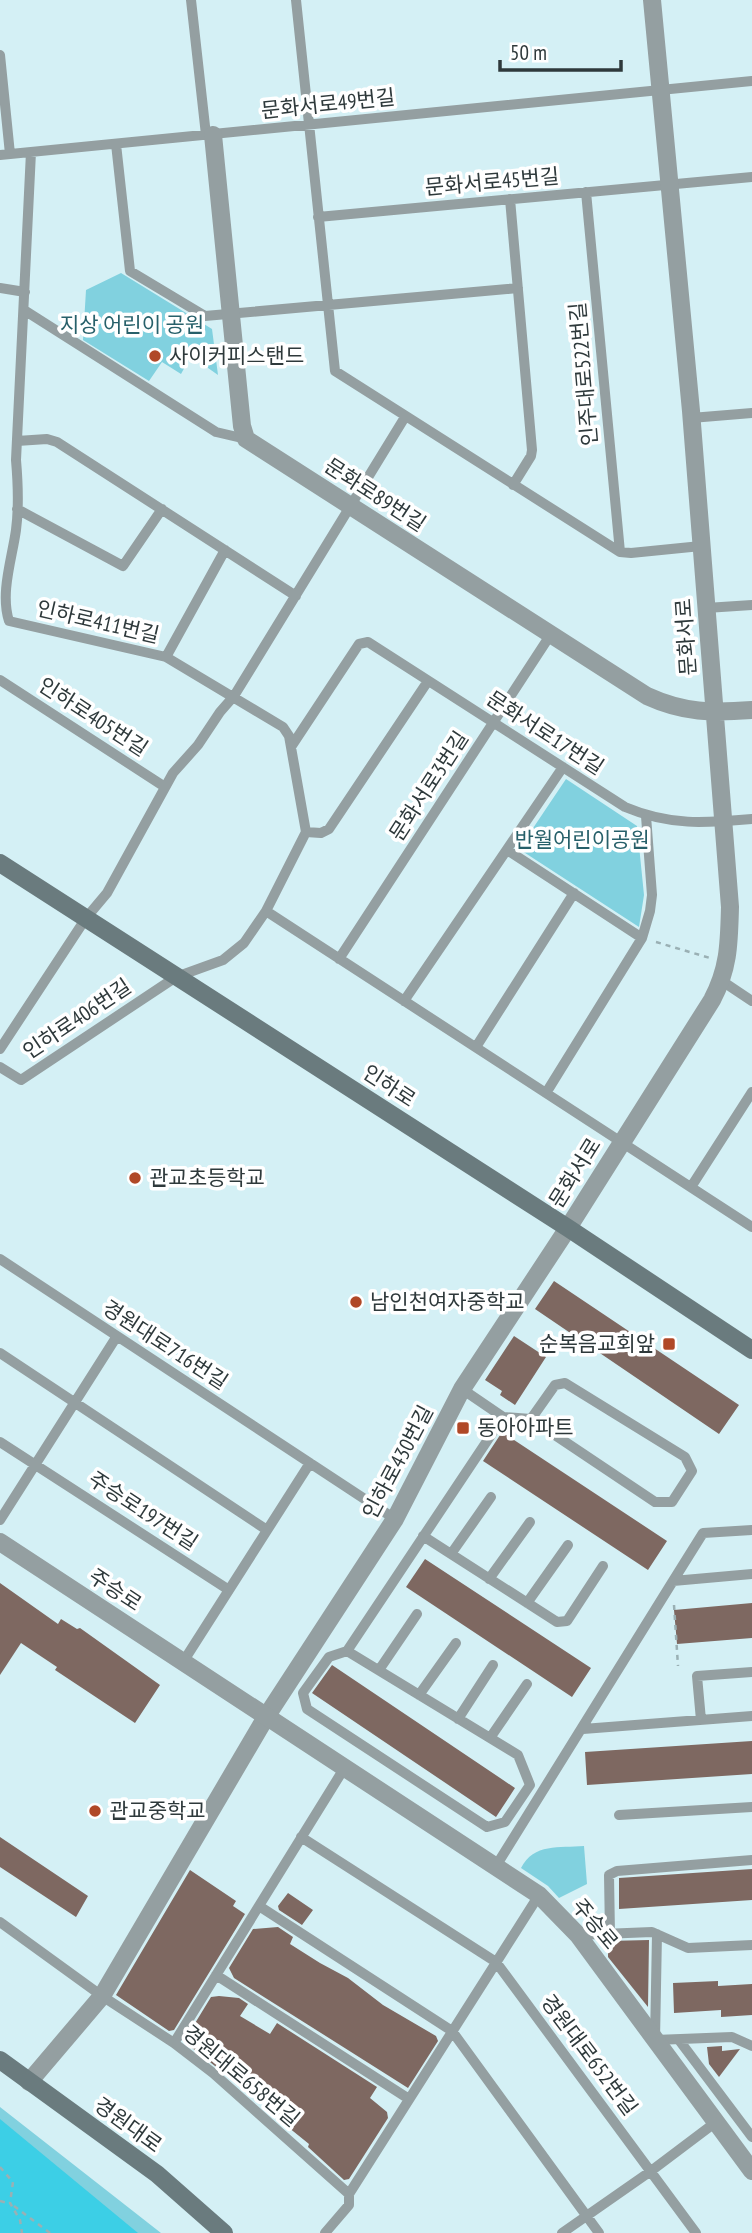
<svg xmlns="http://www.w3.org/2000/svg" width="752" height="2233" viewBox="0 0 752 2233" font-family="'PT Sans Narrow','Noto Sans KR',sans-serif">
<rect width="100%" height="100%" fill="#d4f0f5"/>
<path fill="#81d1df" d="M121,273L212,329L218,375L191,356L181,374L162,362L149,381L83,340L86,290Z
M566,779L637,826L644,895L639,927L519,849Z
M584,1846L587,1884L559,1898L548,1886L521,1868C534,1843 559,1848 584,1846Z
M0,2107L161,2233H0Z"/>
<path fill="#3ccfe6" d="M0,2119L138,2233H0Z"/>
<path fill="#7e6861" d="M554,1281L739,1405L719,1434L535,1309Z
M514,1336L546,1357L515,1405L500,1395L502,1391L485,1380Z
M502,1432L667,1541L648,1570L483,1461Z
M425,1559L591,1668L572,1697L406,1587Z
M0,1583L58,1624L61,1619L77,1629L80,1628L160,1685L135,1723L55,1670L57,1667L21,1643L0,1675Z
M752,1603V1638L677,1644L674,1610Z
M332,1665L515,1788L496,1817L312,1693Z
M752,1741V1774L587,1785L585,1752Z
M0,1837L88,1896L76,1917L0,1867Z
M752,1869V1900L619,1909V1878Z
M190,1870L236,1901L233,1906L245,1914L174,2030L169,2031L116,1995Z
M288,1893L313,1910L302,1925L279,1910L278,1906Z
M278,1927L293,1937L290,1944L320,1963L348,1978L383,2005L436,2036L438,2041L408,2088L234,1978L229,1968L253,1929Z
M649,1940L648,2007L608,1957V1941Z
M718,1981V1986L752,1984V2015L721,2017V2010L674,2013L673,1983Z
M219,1996L239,1998L248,2004L240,2016L270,2034L277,2023L377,2087L370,2098L387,2112L388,2118L349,2179L344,2180L308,2147L309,2144L283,2123L285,2121L187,2044L186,2038L211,1997Z
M722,2046V2051L740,2049L719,2077L709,2064L707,2047Z"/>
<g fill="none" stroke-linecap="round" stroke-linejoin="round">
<path stroke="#9ab0b4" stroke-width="2.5" stroke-dasharray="5 5" stroke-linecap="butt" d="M656,942L710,958
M674,1605L678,1666
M0,2167L13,2182L10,2203L20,2220L22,2233
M0,2201L8,2203
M14,2206L50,2233"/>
<path stroke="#949fa1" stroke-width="10" d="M191,0L206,135
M296,0L335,371L620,552L631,553L701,546
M0,55L10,154
M116,144L130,271L205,316L518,288
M0,155L752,81
M586,192L620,552
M510,199L532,450L531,456L513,485
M318,217L752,177
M0,288L25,292
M24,310L216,432L246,439
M691,418L752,413
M17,441L47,439L57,442L296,596
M17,509L123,566L162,509
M706,608L752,605
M166,657L225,550
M0,680L165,787
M291,747L359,644L368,642L625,807C670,826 705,823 752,819
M306,832L321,833L329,829L428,681
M507,850L642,938
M266,911L752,1227
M339,959L551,634
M722,981L752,1001
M404,1001L563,767
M476,1047L574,893
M0,1049L86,918L107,893L173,773L198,745L220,712L234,696L405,417
M0,1067L21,1080L176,977L223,960L244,943L266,911L306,832L289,736L283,727L166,657L9,621C0,593 12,559 16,530C19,507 18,483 16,460L31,152
M546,1093L642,938L650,911L652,895L646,816
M691,1187L752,1092
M0,1259L395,1519
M0,1353L267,1530
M462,1389L503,1417L531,1419L555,1385L565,1383L685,1457L692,1471L672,1502H655L531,1419
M0,1442L229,1590
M0,1520L117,1336
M423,1536L557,1622L567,1621L603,1566
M451,1554L491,1497
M489,1579L530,1522
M673,1581L703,1533L752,1530
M527,1603L568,1545
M347,1651L518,1755L530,1785L505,1822L487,1827L307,1709L303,1693L329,1657L347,1651L503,1417
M183,1662L310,1463
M379,1670L417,1614
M419,1695L456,1643
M458,1719L493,1665
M701,1720L697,1676L752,1672
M583,1729L752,1716
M490,1738L527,1684
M619,1815L752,1807
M301,1837L496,1962L696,2233
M496,1866L673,1581L752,1574
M259,1906L452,2031L599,2233
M0,1922L102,1996L174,2043L213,2073L349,2194V2205L325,2233
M610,1934L609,1875L617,1871L752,1860
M657,1934L655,2040L732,2037L752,2046
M578,1935L652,1932L688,1948L752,1945
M216,1975L409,2099
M679,2040L752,2137
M174,2043L345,1767
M349,2194L539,1895
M562,2233L651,2171L716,2122"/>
<path stroke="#949fa1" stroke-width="18" d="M213,135L242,426L246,439L647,696C684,713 712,713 752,710
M29,2082L102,1996L266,1717L395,1519L462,1389L568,1228L712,1000C729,968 729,943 730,907L691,411L652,0"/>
<path stroke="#949fa1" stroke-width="18" d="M0,1542L539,1895L578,1935L752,2171"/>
<path stroke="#6a7b7e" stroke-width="18" d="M0,863L568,1228L752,1350
M0,2060L157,2174L224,2233"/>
</g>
<g fill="#b04827" stroke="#fff" stroke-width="2.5">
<circle cx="155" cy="356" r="7"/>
<circle cx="135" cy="1178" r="7"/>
<circle cx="356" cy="1302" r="7"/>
<rect x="662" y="1337" width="14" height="14" rx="3.5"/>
<rect x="456" y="1421" width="14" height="14" rx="3.5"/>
<circle cx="95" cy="1811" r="7"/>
</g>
<g text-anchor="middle" stroke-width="7" stroke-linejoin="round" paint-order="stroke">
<g font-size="21" fill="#2e393b" stroke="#fff">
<text transform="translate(328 104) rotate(-6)" y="7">문화서로49번길</text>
<text transform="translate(492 182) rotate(-5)" y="7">문화서로45번길</text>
<text transform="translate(584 374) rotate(-95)" y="7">인주대로522번길</text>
<text transform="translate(375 495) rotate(33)" y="7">문화로89번길</text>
<text transform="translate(98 622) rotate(13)" y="7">인하로411번길</text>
<text transform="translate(686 637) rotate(-94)" y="7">문화서로</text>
<text transform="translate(93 717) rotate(33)" y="7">인하로405번길</text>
<text transform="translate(545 733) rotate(33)" y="7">문화서로17번길</text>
<text transform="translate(429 786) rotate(-57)" y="7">문화서로3번길</text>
<text transform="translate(77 1019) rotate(-34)" y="7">인하로406번길</text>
<text transform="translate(389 1086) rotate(33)" y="7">인하로</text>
<text transform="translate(575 1173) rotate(-58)" y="7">문화서로</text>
<text transform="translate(165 1345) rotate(33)" y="7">경원대로716번길</text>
<text transform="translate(398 1462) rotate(-62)" y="7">인하로430번길</text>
<text transform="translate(143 1511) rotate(33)" y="7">주승로197번길</text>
<text transform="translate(115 1590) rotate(33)" y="7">주승로</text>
<text transform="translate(595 1924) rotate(50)" y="7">주승로</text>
<text transform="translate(589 2055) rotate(53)" y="7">경원대로652번길</text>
<text transform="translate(241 2076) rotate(40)" y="7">경원대로658번길</text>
<text transform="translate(128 2125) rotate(36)" y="7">경원대로</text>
</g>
<g font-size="21" fill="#27606a" stroke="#fff">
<text x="132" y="332">지상 어린이 공원</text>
<text x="582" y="847">반월어린이공원</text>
</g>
<g font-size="21" fill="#2e393b" stroke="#fff" text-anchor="start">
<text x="169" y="363">사이커피스탠드</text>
<text x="149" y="1185">관교초등학교</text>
<text x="370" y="1309">남인천여자중학교</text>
<text x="655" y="1351" text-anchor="end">순복음교회앞</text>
<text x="477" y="1435">동아아파트</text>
<text x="109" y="1818">관교중학교</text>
</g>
</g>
<path d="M500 60v10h121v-10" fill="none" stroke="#2e393b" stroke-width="3.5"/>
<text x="510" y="60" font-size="21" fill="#2e393b" stroke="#ffffff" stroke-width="5" paint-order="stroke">50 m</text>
</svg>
